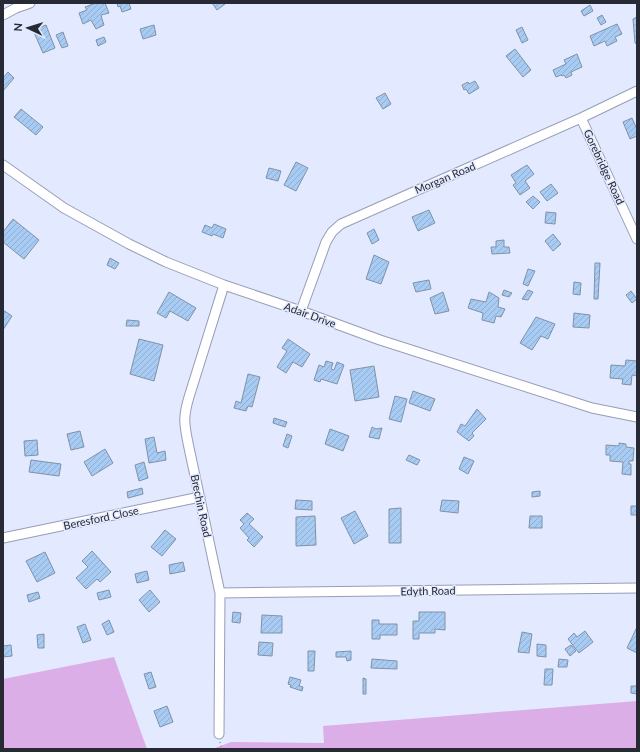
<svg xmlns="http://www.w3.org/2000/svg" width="640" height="752" viewBox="0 0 640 752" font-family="Lato,sans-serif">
<defs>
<pattern id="building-hatch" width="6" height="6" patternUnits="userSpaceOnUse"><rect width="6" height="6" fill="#a7cbf3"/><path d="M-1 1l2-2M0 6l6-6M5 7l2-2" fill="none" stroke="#90aed1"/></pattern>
</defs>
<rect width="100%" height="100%" fill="#e3e9fe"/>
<path fill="#dcaee8" d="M114,657L147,749H3V679Z
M637,701V749H212L231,742L324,743L323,726Z"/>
<path fill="url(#building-hatch)" stroke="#8092a7" d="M96,3H105L109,13L101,15L102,19L104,25L96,29L91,20L83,24L79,13L87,10L85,7Z
M117,3H129L131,9L122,12L120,6L118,7Z
M212,3H224L225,4L217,10Z
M590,5L593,11L584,16L581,11Z
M602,15L606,22L601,25L597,18Z
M637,17V44L635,43L633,19Z
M617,24L622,34L615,37L617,41L607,46L605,41L594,46L590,36Z
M46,25L55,48L43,53L33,30Z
M154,25L156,35L143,39L140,29Z
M522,27L528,40L522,43L516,30Z
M63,32L68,46L62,48L56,35Z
M104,37L106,42L98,46L96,40Z
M515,49L531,70L523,77L506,56Z
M577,54L582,67L571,72L572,75L566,78L564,75L562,76L561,75L556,77L553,70L566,64L564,60Z
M8,72L14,78L3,91V78Z
M475,81L479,88L469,94L466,89L464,90L462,85L468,82L469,84Z
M385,93L391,104L383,109L376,98Z
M21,109L43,127L36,135L14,117Z
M632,118L637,129V136L630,139L623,122Z
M296,162L308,168L296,191L284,185Z
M527,165L534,174L525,181L530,188L520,195L513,185L516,183L511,175Z
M269,168L281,171L278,181L266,178Z
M551,184L558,193L547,201L540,192Z
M533,196L540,202L533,209L526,202Z
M429,210L435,223L418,231L412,217Z
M546,212L556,213L555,224L545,223Z
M13,219L39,240L24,259L3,242V232Z
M214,224L226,229L223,238L213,234L212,236L202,232L205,225L212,228Z
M374,229L379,240L372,244L367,233Z
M553,234L561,244L553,251L545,241Z
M504,240V247H509L510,253L492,254L491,247H496V241Z
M374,255L389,262L381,284L366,279Z
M110,258L119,263L115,269L107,265Z
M595,263H600L598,299H594Z
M528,269L535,271L528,286L523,284Z
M429,280L431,289L416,292L413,283Z
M574,282L581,283L580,295L573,294Z
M504,290L512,293L509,297L502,295Z
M528,290L533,292L528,300L522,299Z
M631,291L637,299L632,303L626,295Z
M169,292L196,308L188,321L170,311L166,318L157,313Z
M443,292L449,311L435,314L430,298Z
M489,292L499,298L498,307L505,309L501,317L496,316L494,323L482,320L483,313L468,308L471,299L486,302Z
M3,310L12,316L3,330Z
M574,313L590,315L589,328L573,327Z
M536,317L555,324L548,339L541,336L532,350L520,343Z
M127,320L139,321V326H126Z
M139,339L163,345L154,381L130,374Z
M288,339L310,354L302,367L293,362L286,373L277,367L287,351L282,348Z
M626,360L637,361V376L632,375L631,385L622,384L623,379L610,378L611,365L625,366Z
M326,361L333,363L331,369L334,370L337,362L344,365L337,384L321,379L320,382L314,380L319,365L324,367Z
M374,366L379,397L355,401L350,370Z
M248,374L260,377L252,407L248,406L246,411L234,408L236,401L241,403Z
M413,391L435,399L430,411L409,403Z
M395,396L407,399L401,422L389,419Z
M477,409L486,419L472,433L474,436L469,441L457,432L461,424L465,426Z
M274,418L287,422L285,427L273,423Z
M372,427L376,429L382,428L379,439L369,437Z
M330,429L349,436L343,451L325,444Z
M80,431L84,447L71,450L67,434Z
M287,434L292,436L288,448L283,446Z
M154,437L157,453L165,451L166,460L149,463L145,439Z
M37,440L38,455L25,456L24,441Z
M619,443L626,444V447L634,448L633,461H629V464H631V475L622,474L623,462L610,461V455H606V445L619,446Z
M105,449L113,463L92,476L84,462Z
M409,455L420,460L417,465L406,460Z
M464,457L474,461L468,474L459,469Z
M31,460L61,464L59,476L29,472Z
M144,462L148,478L139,481L135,465Z
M142,488L143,494L128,498L127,492Z
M540,491V496L532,497V492Z
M296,500L312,501V510L295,509Z
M442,500L459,501L458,513L440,511Z
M631,506H637V515H631Z
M401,508V543H389V509Z
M355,511L368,536L354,544L341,518Z
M247,513L254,519L249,524L263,537L254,547L247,540L249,538L240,528L244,524L240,520Z
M315,516L316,545L296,546V517Z
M530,516H542V528H529Z
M165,530L176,539L162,556L151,547Z
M92,551L111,572L100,582L97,579L86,589L76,578L88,567L82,561Z
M45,552L55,573L37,582L26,561Z
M183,562L185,571L170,574L169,565Z
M147,571L149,580L137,583L135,574Z
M109,590L111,597L99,600L97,593Z
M150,590L160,602L149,612L139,600Z
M38,592L40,598L29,602L27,595Z
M233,612L241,613L240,623L232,622Z
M419,612H445V630L435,629V633H419V639H413V621H419Z
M262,615L282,616V633H261Z
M109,620L114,632L107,635L102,624Z
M372,620H379V624H397V635H380V639H372Z
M85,624L91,640L83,643L77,627Z
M637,627V653L627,648Z
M585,631L593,642L579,653L568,639L574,633L577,637Z
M522,632L532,634L529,653L518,652Z
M44,634V648H38L37,635Z
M259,642L273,643L272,656L258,655Z
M537,644L546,645V657L537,656Z
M11,645L12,656L3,657V646Z
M571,645L576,651L570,656L565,649Z
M308,651H315L314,671H308Z
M351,651V660L347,661L346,657H336V652Z
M372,659L397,661V669L371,668Z
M559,659L568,660L567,667H558Z
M545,669H553L552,685H544Z
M151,672L156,687L149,689L144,674Z
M290,677L301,680L299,686L303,687L302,691L290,687L291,685L288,684Z
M363,678L366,679V694H363Z
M631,686H637V694L631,693Z
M167,706L173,722L160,727L154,711Z"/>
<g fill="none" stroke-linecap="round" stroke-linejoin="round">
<defs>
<path id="street" d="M3,15L16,8L30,3
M581,118L637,239
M3,165L64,208L129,244L166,262L224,285L301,311L380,340L592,408L637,417
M301,311L326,242L332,232L341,224L581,118L637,91
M3,538L200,497
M220,593L637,588
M219,734L220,593L188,443C184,423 183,417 189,397L224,285"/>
</defs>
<use href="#street" stroke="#979db7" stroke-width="11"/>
<path stroke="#8c90a0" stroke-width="1.5" stroke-dasharray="1 3" stroke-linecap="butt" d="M220,742L221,747L222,749
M58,749H59"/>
<use href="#street" stroke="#fff" stroke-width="9"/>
</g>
<g text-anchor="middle" stroke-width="3" stroke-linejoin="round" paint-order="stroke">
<g font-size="11" fill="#272a34" stroke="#e3e9fe">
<text transform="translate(604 167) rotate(65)" y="4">Gorebridge Road</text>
<text transform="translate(445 178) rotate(-23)" y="4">Morgan Road</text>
<text transform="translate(310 315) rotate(20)" y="4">Adair Drive</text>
<text transform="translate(201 506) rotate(78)" y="4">Brechin Road</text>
<text transform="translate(101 518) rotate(-12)" y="4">Beresford Close</text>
<text transform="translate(428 591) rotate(-1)" y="4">Edyth Road</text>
</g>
</g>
<rect width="640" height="752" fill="none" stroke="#272a34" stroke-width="8"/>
<g transform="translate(28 28) rotate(274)" stroke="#e3e9fe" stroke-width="3" paint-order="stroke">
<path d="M0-3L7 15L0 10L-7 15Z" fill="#272a34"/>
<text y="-6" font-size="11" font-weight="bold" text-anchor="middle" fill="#272a34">N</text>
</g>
</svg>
